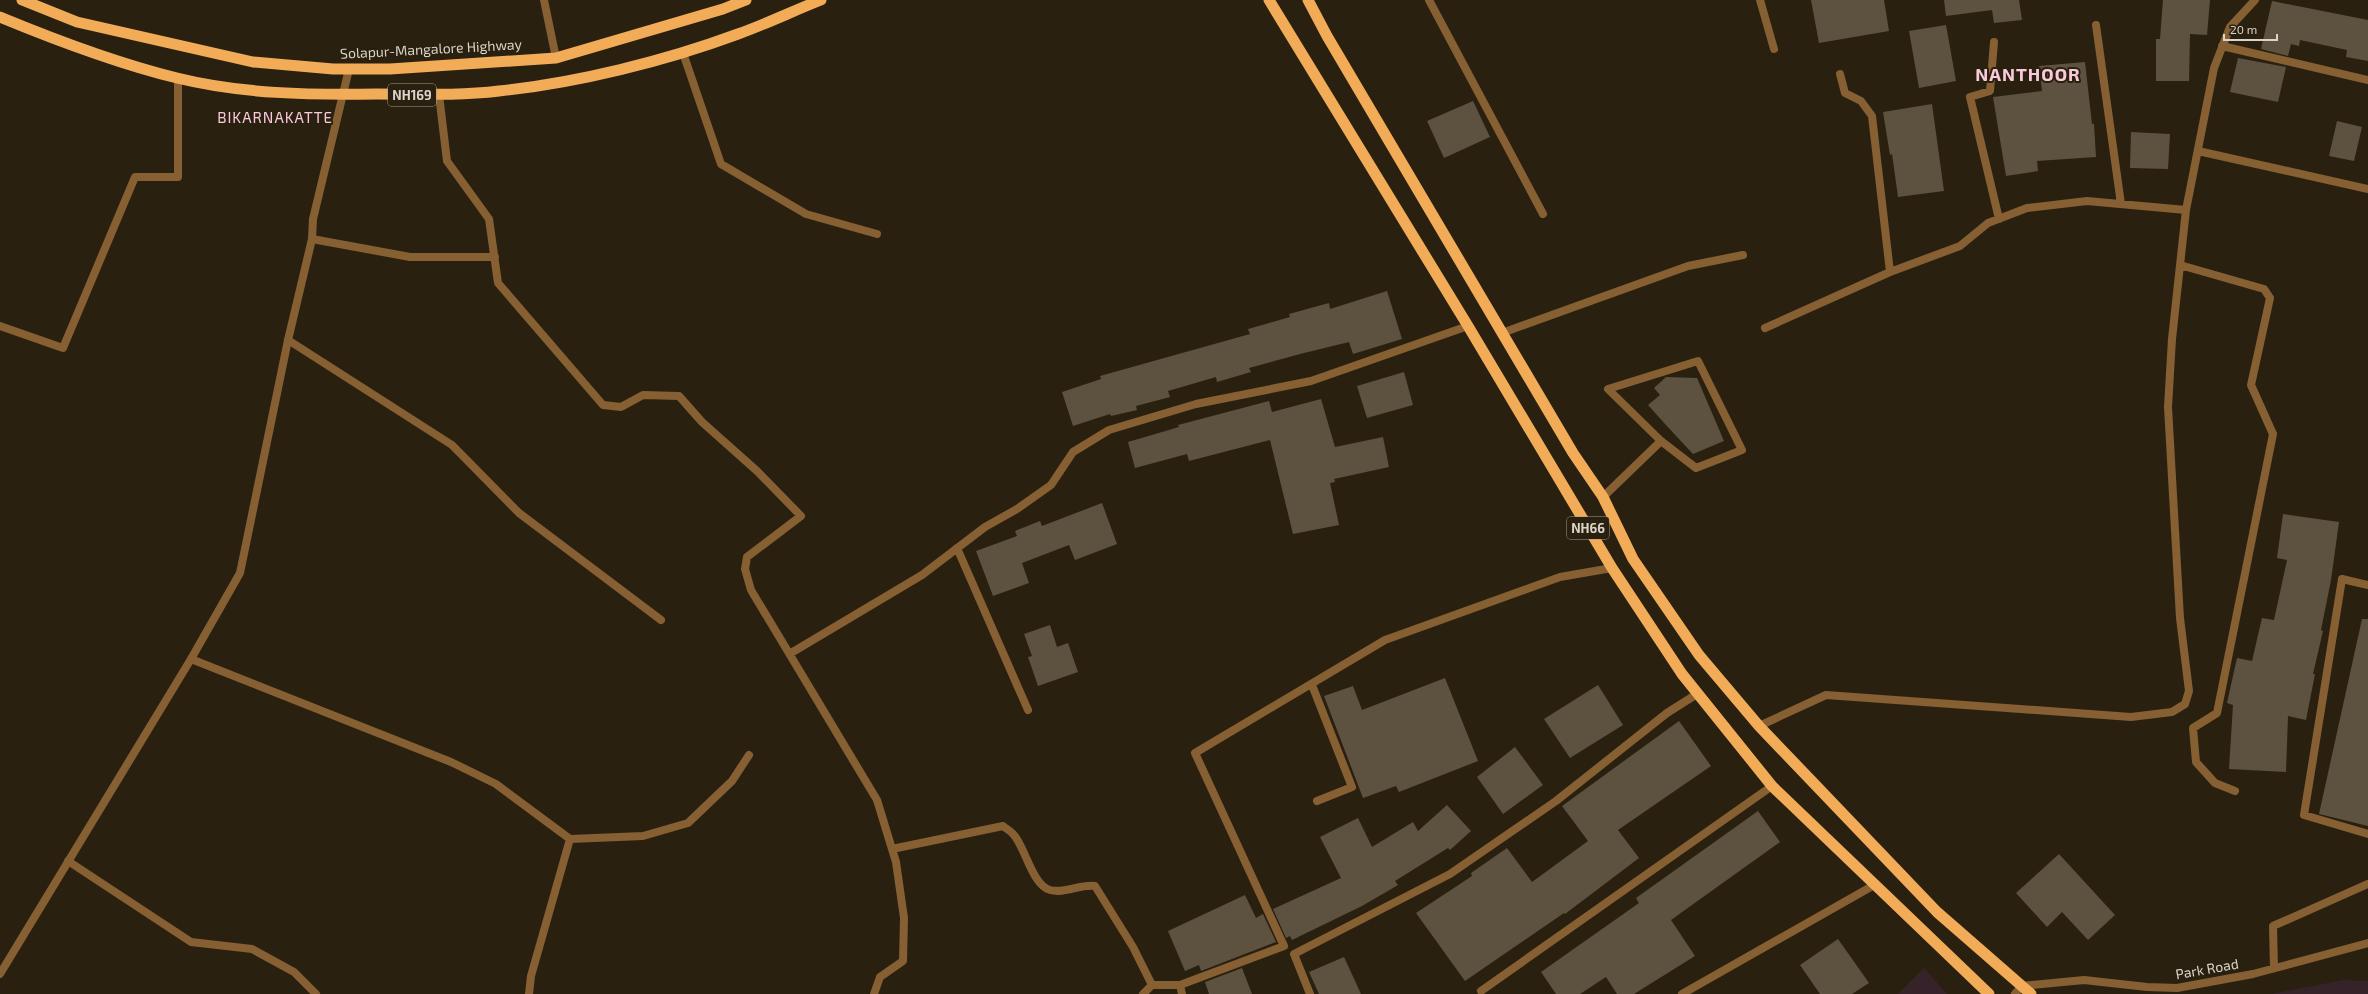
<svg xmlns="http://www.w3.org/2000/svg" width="2368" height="994" viewBox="0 0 2368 994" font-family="'Exo 2',sans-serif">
<rect width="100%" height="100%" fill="#2a2010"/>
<path fill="#362329" d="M1924,968L1947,994H1898Z
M2344,980L2368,981V994H2271Z"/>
<path fill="#5d5240" d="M1811,0H1884L1889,31L1819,43Z
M1944,0H2019L2022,20L1994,23L1992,10L1946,16Z
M2163,0H2210L2207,35L2190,34L2189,81H2156V39H2160Z
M2272,1L2368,20V61L2346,57L2347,50L2300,40L2299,46L2291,44L2288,56L2261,49Z
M1946,25L1956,81L1919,88L1909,31Z
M2238,58L2286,67L2278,102L2230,92Z
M2085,62L2092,124H2094L2096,157L2037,161L2038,171L2006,176L1993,97L2042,91L2039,66Z
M1473,101L1490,137L1444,158L1427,121Z
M1932,104L1944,191L1898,197L1892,154L1890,155L1883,112Z
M2337,121L2362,127L2354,161L2329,156Z
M2131,132L2170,134L2168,169L2130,168Z
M1387,291L1402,339L1353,354L1349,342L1300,354L1249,368L1251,372L1217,382L1216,377L1168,391L1170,397L1136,406L1137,410L1111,416L1110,414L1073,426L1062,392L1101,379L1100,376L1250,334L1248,329L1290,317L1289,314L1329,303L1330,309Z
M1404,372L1413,405L1367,418L1357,386Z
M1666,377L1697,378L1724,441L1693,454L1665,424L1648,405L1660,395L1654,388Z
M1321,399L1335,447L1383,437L1389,467L1334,479L1335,482L1330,483L1339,525L1293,534L1270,440L1189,461L1187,454L1135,468L1128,442L1179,427L1178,425L1269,401L1272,412Z
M1102,503L1117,544L1075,560L1069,545L1022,563L1029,583L993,596L976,551L1017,536L1015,531L1040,521L1042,526Z
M2283,514L2339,522L2331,580L2321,630L2323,631L2313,674H2315L2306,720L2288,716L2286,772L2229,769L2233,705L2227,703L2237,658L2252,661L2262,618L2274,620L2287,560L2277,558Z
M2362,619H2368V826L2319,814Z
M1050,625L1057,647L1068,643L1078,672L1038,686L1028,657L1032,656L1024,634Z
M1445,678L1478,761L1399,792L1396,786L1363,798L1324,696L1353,686L1362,710Z
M1598,685L1623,725L1570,758L1544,719Z
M1679,721L1711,766L1618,830L1639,858L1565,914L1564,913L1465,981L1416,913L1472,876L1471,873L1507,848L1532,882L1588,841L1562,806Z
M1515,747L1543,785L1503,814L1477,777Z
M1447,805L1471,831L1450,850L1448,848L1395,881L1398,885L1362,906L1292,940L1290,936L1286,938L1273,909L1341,878L1320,837L1358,818L1372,847L1413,822L1418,831Z
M1758,811L1780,842L1671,920L1695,956L1634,994H1617L1606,977L1580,994H1556L1541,972L1639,903L1636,898Z
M2059,854L2115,915L2088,940L2062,912L2047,927L2016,893Z
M1245,895L1256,918L1263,914L1276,942L1201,971L1199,965L1185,971L1168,931Z
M1838,939L1869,983L1852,994H1820L1800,965Z
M1344,957L1361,994H1319L1309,972Z
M1242,968L1252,994H1209L1205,982Z"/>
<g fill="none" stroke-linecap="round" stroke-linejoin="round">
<path stroke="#865f33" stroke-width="8" d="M544,0L556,58
M1429,0L1543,214
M1760,0L1774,49
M2096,25L2121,204
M1994,42L1990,91L1970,97L1999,219
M2222,46L2368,80
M683,53L721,164L806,214L877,234
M1840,74L1845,93L1861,101L1872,116L1890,272
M439,95L447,161L489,219L498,283L603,405L621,407L643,395L679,396L702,422L757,471L801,516L747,557L745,569L751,590L877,800L896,862L904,918L903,961L880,977L874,994
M2198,151L2368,189
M312,239L410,257H495
M2180,265L2264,289L2270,298L2251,385L2273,434L2217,713L2193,728L2196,762L2215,783L2235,791
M0,326L63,348L135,177H178V78
M1765,328L1890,272L1960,246L1988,223L2027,208L2087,201L2186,210L2214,68L2230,27L2255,0
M1502,333L1688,266L1743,255
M288,340L452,445L519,513L661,620
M1698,361L1742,450L1696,468L1661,441L1608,389Z
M1603,497L1661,441
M957,548L1028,710
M2368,585L2342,579L2304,815L2368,834
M791,653L922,575L985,527L1017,509L1051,485L1073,452L1109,430L1196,404L1311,381L1468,326
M191,659L451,762L496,784L570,839L643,836L688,823L732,781L749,755
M1312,685L1352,787L1317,801
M1759,726L1826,695L2131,717L2172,712L2185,704L2189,691L2180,618L2168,407L2172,339L2186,210
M892,849L1003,826C1006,829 1011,831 1013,834C1025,846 1032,885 1050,890C1064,894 1080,884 1095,886L1133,947L1152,985
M68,861L191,942L252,949L294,972L316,994
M2274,968L2273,926L2368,884
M1180,985L1182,994
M2022,986L2084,980L2147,987L2177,988L2253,974L2368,943
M1481,991L1772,786
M529,994L531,976L570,839
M1143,994L1152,985H1180L1284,946L1195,753L1385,640L1560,577L1612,568
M1310,994L1294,954L1450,874L1556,801L1667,713L1697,694
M1682,994L1876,884"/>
<path stroke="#865f33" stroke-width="8" d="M0,974L191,659L240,573L288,340L312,239L313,219L349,69
M2015,994L2022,986"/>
<path stroke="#f2ac58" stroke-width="11" d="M22,0L77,22L253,62L333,69H390L556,58L723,9L746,0
M1269,0L1468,326L1612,568L1682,674L1772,786L1989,994
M1308,0L1327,36L1573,453L1603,497L1633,559L1699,655L1759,726L1937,912L2031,994
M0,17C58,41 116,63 177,78C242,94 309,95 376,94C417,94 458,96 499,91C577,83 665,61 738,34C766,24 793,11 821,0"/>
</g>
<g text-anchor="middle" stroke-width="4" stroke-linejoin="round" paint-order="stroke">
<g fill="#2a2010" stroke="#a59e92" stroke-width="1">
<rect x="388" y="84" width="48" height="22" rx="3"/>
<rect x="1567" y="517" width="42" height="22" rx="3"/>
</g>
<g font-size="13" font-weight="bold" fill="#dad4c9">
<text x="412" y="100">NH169</text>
<text x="1588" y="533">NH66</text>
</g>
<g font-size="14" fill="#dad4c9" stroke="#2a2010">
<text transform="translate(431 49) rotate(-3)" y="5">Solapur-Mangalore Highway</text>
<text transform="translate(2207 969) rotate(-10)" y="5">Park Road</text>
</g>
<g font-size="15" letter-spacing="1" fill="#fac9db" stroke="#2a2010">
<text x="275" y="123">BIKARNAKATTE</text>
</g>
<g font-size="18" font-weight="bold" letter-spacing="1" fill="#fac9db" stroke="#2a2010">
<text x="2028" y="81">NANTHOOR</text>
</g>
</g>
<path d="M2224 34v6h53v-6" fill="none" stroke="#dad4c9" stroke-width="2"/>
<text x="2230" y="34" font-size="12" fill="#dad4c9" stroke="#2a2010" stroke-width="3" paint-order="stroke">20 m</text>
</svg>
